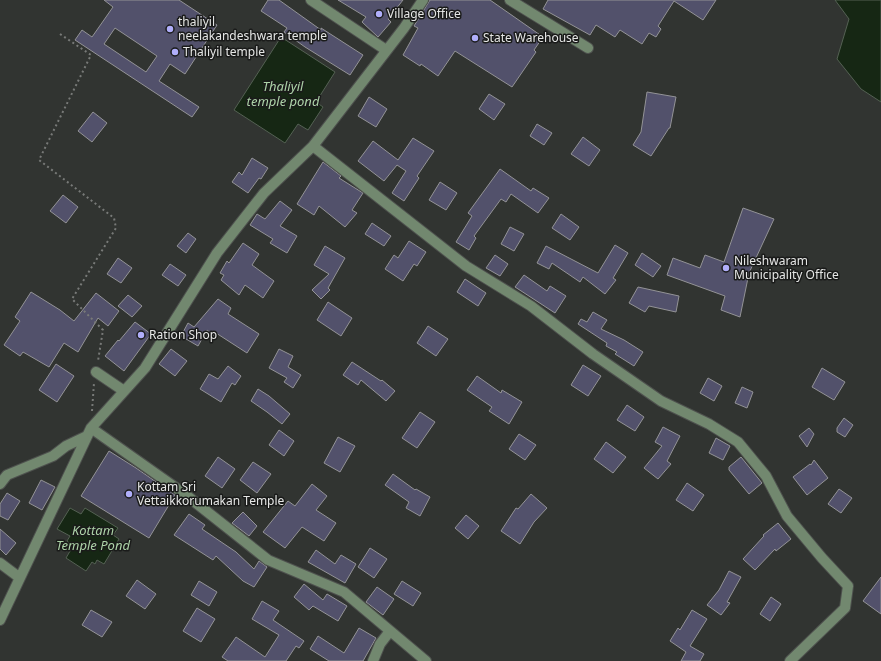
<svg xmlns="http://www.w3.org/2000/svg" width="881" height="661" viewBox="0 0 881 661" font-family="'Noto Sans',sans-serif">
<rect width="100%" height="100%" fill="#313431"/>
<path fill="#162714" stroke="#546153" d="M835,0H881V102L861,89L837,59L849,19Z
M281,37L335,72L316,102L323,107L308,130L298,124L285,143L234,110Z
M70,508L81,514L85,508L118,528L113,535L119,539L104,564L97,560L95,564L92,562L86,571L66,558L73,546L67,541L70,536L57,529Z"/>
<path fill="#52516b" stroke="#939396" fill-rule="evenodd" d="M104,0H179L217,25L185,74L170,64L159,81L199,107L192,117L75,40L82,30L92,37L113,7ZM115,28L157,56L146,72L104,44Z
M268,0H279L321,30V28L363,55L350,75L305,47L284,32L287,28L261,11Z
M338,0H403L388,19L391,22L378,37L362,22L366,17Z
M430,0H490L543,37L534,50L536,52L512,87L455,51L438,76L421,64L420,66L403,55L418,28L414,26Z
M548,0H716L703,20L674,1L658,26L661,29L656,37L649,33L642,44L620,30L615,37L596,25L590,35L543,9Z
M647,92L676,97L670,128H669L651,156L633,145L641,132Z
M489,94L505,104L494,120L479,109Z
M369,97L387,109L376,127L358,116Z
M93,112L107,123L92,142L78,131Z
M537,124L552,133L544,145L530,136Z
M583,137L600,150L589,166L571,154Z
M413,138L434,151L417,176L419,178L404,201L392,193L406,171L397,165L384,181L358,161L373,141L398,160Z
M252,158L268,168L261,179L259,178L248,193L232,182L239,172L242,175Z
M323,162L341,176L339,178L363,193L352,210L357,213L345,227L319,206L314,215L297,204Z
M500,169L531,191L533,188L549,198L538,213L511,194L506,202L501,199L474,236L476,238L469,250L456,242L472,216L468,213Z
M440,182L457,193L446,210L429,200Z
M63,195L78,207L66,223L50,211Z
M280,201L292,210L280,226L297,236L287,253L270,243L273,239L250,225L257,214L265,219Z
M743,208L774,219L749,273L740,317L721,310L725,296L667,275L673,258L700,268L705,255L724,262Z
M561,214L579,227L570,240L552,228Z
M372,223L391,236L384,246L365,234Z
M510,227L524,234L514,251L501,244Z
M188,233L196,239L186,253L177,246Z
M409,241L426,252L417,266L414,264L403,281L385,269L394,255L398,258Z
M243,243L259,254L252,265L274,281L263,298L245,285L239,295L221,280L224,275L220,273L227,261L229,263Z
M615,245L628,253L613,278L616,280L605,294L583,277L580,282L552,263L549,269L537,263L546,246L598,273Z
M325,246L345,258L328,288L330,290L321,299L312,290L329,274L314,265Z
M642,253L661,266L653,277L635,265Z
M495,255L508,264L500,276L486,268Z
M118,258L132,268L121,283L107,274Z
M170,264L186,275L178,286L162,275Z
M524,275L547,291L550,286L566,296L555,313L515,287Z
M465,279L486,293L478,306L457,292Z
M638,287L679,296L676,312L649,306L645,312L629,303Z
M31,292L60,310L74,321L96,293L119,311L108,326L98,318L78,352L64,343L49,367L23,352L20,356L4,345L20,321L15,317Z
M128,295L142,306L132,317L118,306Z
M218,299L231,308L228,314L259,334L247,353L216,333L214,336L207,330L198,346L181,336L188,323L194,327Z
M328,302L352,318L341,336L317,320Z
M593,312L607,320L601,329L624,340L643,352L634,366L615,354L617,352L606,346L607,343L578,324L581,319L587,322Z
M135,322L151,334L124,371L105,356L118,340L119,341Z
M428,326L448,339L436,356L417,343Z
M171,349L187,361L175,376L159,364Z
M279,349L293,356L288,367L301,375L293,388L284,382L287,378L269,368Z
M352,362L381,381L382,380L395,391L386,401L361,380L358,385L343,375Z
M56,364L74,376L57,402L39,390Z
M583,365L601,376L588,396L571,385Z
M228,366L241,376L235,385L232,383L221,402L200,389L209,374L218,379Z
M822,368L845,382L834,400L812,387Z
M477,376L501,393L502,390L522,402L509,424L489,411L492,407L467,390Z
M708,378L722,386L714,401L700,393Z
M742,387L753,392L747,408L735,403Z
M258,389L269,396L290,414L282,424L267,412L251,401Z
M627,405L644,417L635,431L617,420Z
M420,412L435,422L417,448L402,438Z
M844,418L853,425L845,437L837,432V428Z
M663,427L680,436L667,461L671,464L658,479L644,468L662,446L655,442Z
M809,428L814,434L807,447L799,436Z
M279,430L294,441L284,456L269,445Z
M519,434L536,445L525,460L509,449Z
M338,437L355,446L340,472L324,463Z
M716,438L730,446L723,460L709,453Z
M606,442L626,457L613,473L594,459Z
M109,451L136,468L175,495L149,538L81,496Z
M218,457L235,469L222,488L205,476Z
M741,457L762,483L749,494L729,470V467Z
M814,460L828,478L807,495L793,477L810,464L811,465Z
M253,462L271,474L257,493L240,480Z
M393,474L415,490L416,489L430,497L420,516L406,508L409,502L385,485Z
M41,480L55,487L42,510L29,503Z
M687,483L704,495L693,511L676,500Z
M312,484L327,496L316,510L336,523L324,541L302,527L285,548L263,532L288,501L295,506Z
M839,489L852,498L841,513L828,504Z
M7,493L20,501L8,520L0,516V504Z
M531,494L547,508L534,522L520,544L501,531L516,508L518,509Z
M243,512L257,526L249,536L232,523Z
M189,514L205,525L202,529L236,552L254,569L259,561L267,567L254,587L243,581L216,556L213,560L174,535Z
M466,515L479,526L468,539L455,528Z
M778,523L791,539L776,551L775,549L755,570L743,559L764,536L763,535Z
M0,529L16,543L6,555L0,549Z
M370,548L387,559L374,578L358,567Z
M316,550L335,564L341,555L356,564L345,583L308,562Z
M729,571L741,577L727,602L730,603L721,615L707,605L719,590Z
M881,577V614L863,601Z
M137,580L156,594L145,609L126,596Z
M199,581L217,592L209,606L191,595Z
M402,581L421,593L413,606L394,594Z
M304,584L323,600L327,594L347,606L338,621L313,606L309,610L294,597Z
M377,587L394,599L383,615L366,602Z
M771,597L781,604L770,621L760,614Z
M262,601L279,611L273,620L304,641L299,648L296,646L286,661H228L222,657L236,637L265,657L279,635L252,619Z
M197,608L215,619L201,642L183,631Z
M91,610L112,622L102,637L82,625Z
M692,610L707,619L690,646L704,654L700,661H681L686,652L670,641L678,628L680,630Z
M359,628L376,638L363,661H329L310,649L318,636L344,653Z"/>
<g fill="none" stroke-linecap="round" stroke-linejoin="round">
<defs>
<path id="minor" d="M311,0L386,50
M510,0L588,48
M313,146L466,266L531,306L593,354L661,401L709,424L738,442L766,476L787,516L822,558L848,586L845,608L790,661
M96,372L124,391
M91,428L186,495L268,560L344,592L426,661
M0,484L7,475L53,456L66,446L87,436
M0,563L20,578
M0,620L91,428L145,368L217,253L264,193L313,146L404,28L423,0
M373,661L380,644L390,631"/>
</defs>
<use href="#minor" stroke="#4e514e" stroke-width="12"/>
<path stroke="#787a78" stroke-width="2" stroke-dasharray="2 3" stroke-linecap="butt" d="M60,34L91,55L39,160L114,218L116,228L72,299L103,330L98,361
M92,411L94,383"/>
<use href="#minor" stroke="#72886f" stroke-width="10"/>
</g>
<g fill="#b0aefa" stroke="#1a1b1a" stroke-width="1.5">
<circle cx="379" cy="14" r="4"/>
<circle cx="170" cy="29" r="4"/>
<circle cx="475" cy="38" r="4"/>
<circle cx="175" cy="52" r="4"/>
<circle cx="726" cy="268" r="4"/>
<circle cx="141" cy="335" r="4"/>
<circle cx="129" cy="494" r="4"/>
</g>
<g text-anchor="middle" stroke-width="3" stroke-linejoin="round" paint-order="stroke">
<g font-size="12" fill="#e6e7e6" stroke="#1a1b1a" text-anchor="start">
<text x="387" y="18">Village Office</text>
<text x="178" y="26">thaliyil<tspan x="178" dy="14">neelakandeshwara temple</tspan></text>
<text x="483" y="42">State Warehouse</text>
<text x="183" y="56">Thaliyil temple</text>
<text x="734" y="265">Nileshwaram<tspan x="734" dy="14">Municipality Office</tspan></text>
<text x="149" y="339">Ration Shop</text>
<text x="137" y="491">Kottam Sri<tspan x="137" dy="14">Vettaikkorumakan Temple</tspan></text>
</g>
<g font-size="13" font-style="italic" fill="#add3a8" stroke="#1a1b1a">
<text x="283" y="91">Thaliyil<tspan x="283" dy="15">temple pond</tspan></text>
<text x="93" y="535">Kottam<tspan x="93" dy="15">Temple Pond</tspan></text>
</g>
</g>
</svg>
